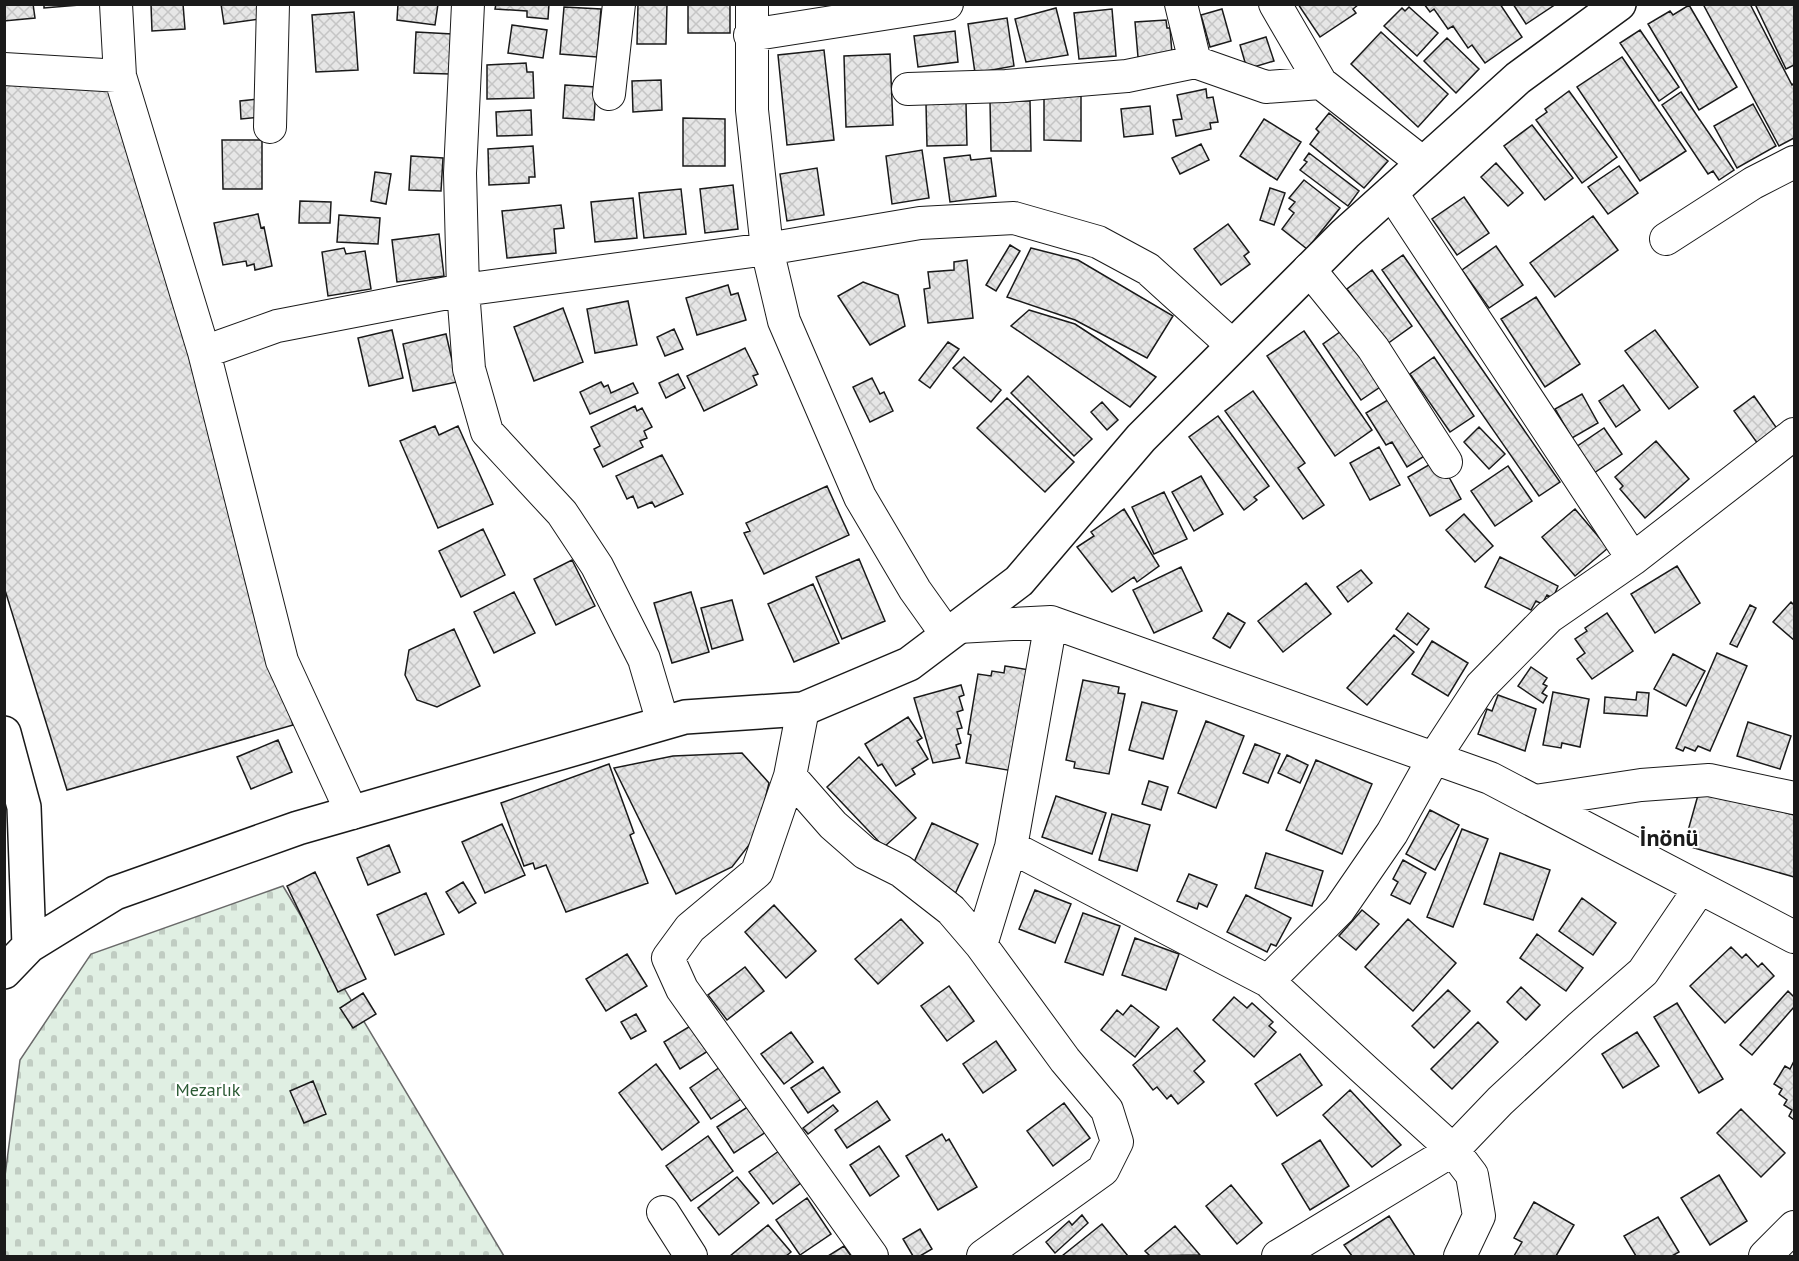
<svg xmlns="http://www.w3.org/2000/svg" width="1799" height="1261" viewBox="0 0 1799 1261" font-family="'PT Sans',sans-serif">
<defs>
<pattern id="cemetery-stones" width="16" height="16" patternUnits="userSpaceOnUse" patternTransform="scale(1.5)"><rect width="16" height="16" fill="#e0efe3"/><path d="M2 7V4a2 2 0 0 1 4 0v3zM10 15v-3a2 2 0 0 1 4 0v3z" fill="#c0ccc2"/></pattern>
<pattern id="building-cross-hatch" width="8" height="8" patternUnits="userSpaceOnUse" patternTransform="scale(1.5)"><rect width="8" height="8" fill="#e6e6e6"/><path d="M0 0l8 8M0 8l8-8" fill="none" stroke="#c5c5c5"/></pattern>
</defs>
<rect width="100%" height="100%" fill="#fff"/>
<path fill="url(#cemetery-stones)" stroke="#6a6a6a" stroke-width="1.5" d="M283,886L504,1256H5V1176L20,1060L91,954Z"/>
<path fill="url(#building-cross-hatch)" stroke="#1a1a1a" stroke-width="1.5" d="M4,4H33L35,18L4,21Z
M44,4H92L44,8Z
M151,4H183L185,29L152,31Z
M221,4H258L260,19L224,24Z
M398,4H438L435,25L397,20Z
M496,4H549L548,19L527,17V11L495,9Z
M638,4H667L666,44H637Z
M688,4H730V33H688Z
M1298,4H1359L1353,9L1356,13L1320,37Z
M1424,4H1500L1522,37L1485,63L1472,45L1468,48L1453,26L1448,29L1434,9L1430,12Z
M1513,4H1556L1526,24Z
M1703,4H1750L1792,85L1794,83V138L1779,146Z
M1755,4H1794V65L1786,69Z
M1689,5L1737,87L1699,110L1648,24L1670,11L1673,15Z
M564,7L601,9L597,57L560,54Z
M1409,7L1438,33L1417,56L1384,26L1402,8L1405,11Z
M1056,8L1068,55L1026,62L1015,19Z
M1112,9L1116,56L1079,59L1074,13Z
M1222,9L1231,41L1210,47L1201,15Z
M354,12L358,70L316,72L312,15Z
M1007,18L1014,66L975,73L968,24Z
M1166,20L1167,28H1170L1172,54L1138,57L1135,22Z
M512,25L547,30L543,58L508,53Z
M1640,30L1679,87L1659,101L1620,43Z
M955,31L958,62L918,67L914,36Z
M416,32L452,34L450,74L414,73Z
M1381,32L1448,94L1418,127L1351,64Z
M1266,37L1274,61L1247,69L1240,45Z
M1447,38L1479,69L1456,93L1424,61Z
M824,50L834,140L787,145L778,55Z
M890,54L893,125L846,127L844,56Z
M1622,57L1686,151L1640,181L1577,87Z
M526,63L527,72H533L534,98L487,99V65Z
M661,80L662,110L633,112L632,81Z
M4,85H114L293,725L67,790L4,587Z
M565,85L596,87L594,120L563,118Z
M1206,89L1207,98L1213,97L1218,122L1210,123L1211,129L1176,136L1173,120L1182,119L1177,95Z
M1569,91L1617,157L1582,183L1536,120L1547,112L1545,109Z
M1681,92L1734,170L1719,180L1713,171L1708,174L1662,105Z
M1044,96H1081V141L1044,140Z
M259,99L260,117L241,119L240,101Z
M990,101H1030L1031,151H991Z
M966,103L967,145L927,146L926,104Z
M1753,104L1776,146L1737,168L1714,126Z
M1150,106L1153,134L1124,137L1121,109Z
M531,110L532,135L497,136L496,112Z
M1329,113L1388,161L1364,188L1310,144L1319,132L1316,129Z
M683,118L725,119V166H683Z
M1264,119L1301,142L1277,180L1240,156Z
M1532,125L1573,178L1545,200L1504,146Z
M222,140H262V189H223Z
M1201,144L1209,160L1180,174L1172,158Z
M533,146L535,177H529V183L489,185L488,149Z
M922,150L929,198L892,204L886,156Z
M1309,153L1359,191L1348,206L1300,170L1307,162L1304,160Z
M970,155L971,160L991,158L996,196L950,202L944,158Z
M411,156L443,158L441,191L409,190Z
M1496,163L1523,193L1508,206L1481,177Z
M1619,166L1638,193L1608,214L1588,187Z
M817,168L824,215L787,221L780,174Z
M375,172L391,174L386,204L371,201Z
M1304,180L1340,208L1307,249L1282,229L1294,213L1289,209L1295,202L1289,198Z
M733,185L738,229L705,233L700,189Z
M1270,188L1285,193L1274,225L1260,220Z
M681,189L686,234L644,238L639,193Z
M1464,197L1489,233L1457,255L1432,219Z
M633,198L637,238L595,242L591,202Z
M300,201L331,202L330,223H299Z
M561,205L564,228L554,229L556,253L507,258L502,211Z
M258,214L261,228L264,227L272,266L255,270L254,264L247,266L246,261L223,265L214,223Z
M339,215L380,218L378,244L337,242Z
M1593,216L1618,250L1555,297L1530,263Z
M1228,224L1249,252L1244,256L1250,264L1221,285L1194,249Z
M439,234L444,276L397,282L392,240Z
M1010,245L1020,251L996,291L986,285Z
M1496,246L1523,285L1489,308L1462,270Z
M344,248L346,254L365,251L371,289L328,296L322,252Z
M1031,248L1078,260L1173,316L1147,358L1075,320L1007,297Z
M1403,255L1560,482L1539,496L1382,270Z
M967,260L973,318L928,323L924,289L930,288L928,272L954,270V262Z
M1372,270L1412,326L1387,344L1347,289Z
M863,282L898,295L905,326L870,345L838,296Z
M728,285L731,295L738,293L746,320L697,335L686,298Z
M1536,297L1580,364L1545,387L1501,319Z
M628,301L637,345L595,353L587,309Z
M563,308L583,362L534,381L514,327Z
M1029,310L1075,324L1156,377L1130,407L1011,326Z
M1347,327L1386,383L1361,400L1323,344Z
M674,329L683,349L665,356L657,337Z
M392,330L403,378L369,386L358,338Z
M1655,330L1698,387L1669,409L1625,351Z
M1304,331L1372,430L1335,456L1267,356Z
M446,334L457,382L413,391L403,344Z
M948,342L959,349L930,388L919,380Z
M745,348L758,374L753,376L757,385L704,411L687,376Z
M964,357L1001,390L991,402L953,368Z
M1434,357L1474,416L1450,432L1410,374Z
M678,374L685,388L666,398L659,383Z
M1028,376L1092,439L1074,456L1011,393Z
M872,378L880,394L884,392L893,411L870,422L853,387Z
M601,382L604,387L608,385L611,393L633,383L638,393L590,414L580,392Z
M1623,385L1640,410L1616,427L1599,401Z
M1253,391L1305,463L1298,468L1324,505L1303,519L1225,411Z
M1582,394L1598,423L1572,438L1555,409Z
M1754,396L1778,430L1758,444L1734,411Z
M1007,398L1074,462L1045,492L977,428Z
M1391,398L1426,455L1407,467L1392,442L1386,445L1366,413Z
M1102,402L1118,420L1107,430L1091,412Z
M635,406L637,411L642,408L652,427L644,431L647,438L640,441L643,447L603,467L594,449L600,446L591,427Z
M1218,416L1269,486L1254,497L1257,500L1244,510L1189,437Z
M435,426L439,435L458,426L493,504L438,528L400,441Z
M1479,427L1505,454L1489,469L1464,442Z
M1604,428L1622,454L1594,473L1576,447Z
M1656,441L1689,479L1645,518L1620,489L1623,486L1615,477Z
M1379,447L1400,485L1370,500L1350,463Z
M662,455L683,494L655,507L652,502L638,508L633,496L627,499L616,476Z
M1439,459L1461,499L1430,516L1408,477Z
M1508,466L1532,501L1495,526L1471,491Z
M1201,476L1223,514L1194,531L1172,492Z
M827,486L849,535L764,574L744,533L750,531L746,523Z
M1164,492L1187,539L1154,554L1132,507Z
M1124,509L1159,566L1137,582L1134,577L1112,592L1077,547L1094,536L1091,532Z
M1575,509L1608,548L1575,576L1542,537Z
M1464,514L1493,546L1475,562L1446,530Z
M483,529L505,575L461,597L439,551Z
M1500,557L1558,586L1553,598L1547,595L1542,604L1536,601L1531,610L1485,587Z
M859,559L885,621L842,639L816,577Z
M572,560L595,606L556,625L534,579Z
M1677,566L1700,603L1655,633L1631,594Z
M1181,567L1202,611L1154,633L1133,590Z
M1361,570L1372,583L1348,602L1337,587Z
M1306,583L1331,614L1283,652L1258,621Z
M813,584L839,643L794,662L768,604Z
M514,592L535,633L494,653L474,612Z
M691,592L709,652L672,663L654,603Z
M732,600L743,640L712,649L701,608Z
M1791,602L1794,605V640L1773,622Z
M1750,605L1756,608L1737,647L1730,644Z
M1228,613L1245,623L1230,648L1213,638Z
M1408,613L1429,629L1417,645L1396,629Z
M1607,613L1633,651L1592,679L1577,659L1585,653L1575,639L1587,631L1585,628Z
M454,629L480,686L437,707L417,700L405,675L409,650Z
M1394,635L1414,652L1367,705L1347,688Z
M1432,641L1468,663L1448,696L1412,674Z
M1717,653L1747,666L1710,751L1698,746L1695,751L1685,747L1683,751L1676,748Z
M1673,654L1705,671L1686,706L1654,689Z
M1005,666L1030,670L1013,771L966,763L971,735L968,734L978,674L991,676L992,671L1004,673Z
M1531,667L1547,678L1543,684L1547,686L1542,693L1547,696L1543,703L1518,686Z
M1083,680L1119,687L1118,693L1125,694L1109,774L1074,768L1075,762L1066,760Z
M961,685L964,695L959,697L963,710L957,712L962,728L957,729L961,743L956,745L960,758L933,763L914,698Z
M1553,692L1589,699L1580,747L1562,743L1561,748L1543,745Z
M1637,692L1649,693L1647,716L1604,713L1605,697L1636,700Z
M1498,695L1536,709L1525,751L1478,734L1487,709L1492,711Z
M1142,702L1177,711L1163,759L1129,750Z
M908,717L922,738L917,741L928,759L912,769L915,774L896,786L882,764L878,766L865,744Z
M1206,721L1244,736L1216,808L1178,793Z
M1748,722L1791,736L1780,769L1737,756Z
M278,740L292,772L251,789L237,757Z
M1255,744L1280,754L1268,783L1243,773Z
M742,753L769,783L756,836L732,867L676,894L614,768L673,756Z
M1287,755L1308,765L1300,783L1278,773Z
M859,757L916,818L884,847L827,787Z
M1316,760L1372,784L1342,854L1286,830Z
M609,764L634,833L630,835L648,883L566,912L546,865L535,869L533,863L524,866L501,803Z
M1149,781L1168,787L1161,810L1142,804Z
M1700,788L1794,815V877L1684,845Z
M1056,796L1106,813L1092,854L1042,837Z
M1430,810L1459,825L1435,870L1406,854Z
M1112,814L1150,825L1137,871L1099,860Z
M932,823L978,844L955,894L909,873Z
M502,824L525,875L485,893L462,842Z
M1462,829L1488,839L1453,927L1427,917Z
M389,845L400,872L368,885L357,858Z
M1266,853L1323,871L1312,906L1255,888Z
M1500,853L1550,870L1533,920L1484,904Z
M1403,860L1426,873L1410,904L1391,895L1398,882L1393,879Z
M315,872L366,979L338,992L287,886Z
M1189,874L1217,885L1207,907L1199,903L1197,909L1177,901Z
M463,882L476,903L459,913L446,892Z
M1035,890L1071,904L1055,943L1019,929Z
M426,893L444,934L395,955L377,915Z
M1246,895L1291,918L1276,946L1271,944L1267,952L1227,932Z
M1582,898L1616,923L1593,955L1559,931Z
M774,905L816,951L786,978L745,932Z
M1362,910L1379,924L1356,950L1339,936Z
M1083,913L1120,926L1103,975L1065,962Z
M901,919L923,943L878,984L855,959Z
M1408,919L1456,963L1413,1011L1365,967Z
M1537,934L1583,968L1566,991L1520,958Z
M1135,938L1179,954L1166,990L1122,975Z
M1731,947L1742,958L1746,954L1758,967L1762,963L1774,976L1725,1023L1690,986Z
M627,954L647,986L606,1011L586,979Z
M745,967L764,991L727,1020L708,995Z
M949,986L974,1021L947,1041L921,1006Z
M1521,987L1540,1005L1526,1020L1507,1002Z
M1448,990L1470,1011L1434,1048L1412,1026Z
M1788,991L1794,997V1007L1752,1055L1740,1045Z
M363,993L376,1014L353,1028L340,1008Z
M1234,997L1247,1008L1252,1003L1273,1022L1269,1026L1276,1032L1254,1057L1213,1020Z
M1677,1003L1723,1079L1699,1093L1654,1017Z
M1131,1005L1159,1027L1135,1057L1101,1030L1117,1010L1123,1015Z
M636,1014L646,1031L631,1039L621,1022Z
M1478,1022L1498,1042L1452,1089L1431,1069Z
M692,1025L708,1051L680,1069L664,1042Z
M1177,1028L1205,1061L1194,1071L1204,1082L1178,1104L1171,1095L1167,1099L1157,1087L1153,1090L1133,1065Z
M791,1032L813,1062L784,1084L761,1054Z
M1637,1032L1659,1066L1623,1088L1602,1054Z
M996,1041L1016,1070L983,1093L963,1064Z
M1300,1054L1322,1085L1277,1116L1255,1084Z
M1794,1061V1120L1789,1116L1792,1110L1784,1105L1787,1100L1779,1094L1782,1089L1774,1084L1785,1066L1790,1069Z
M656,1064L699,1122L662,1150L619,1093Z
M723,1065L744,1097L711,1119L690,1088Z
M823,1067L840,1092L808,1113L791,1088Z
M313,1081L326,1114L304,1123L290,1091Z
M1350,1090L1401,1145L1372,1167L1323,1115Z
M877,1101L890,1120L847,1148L835,1130Z
M1064,1103L1090,1138L1053,1166L1027,1131Z
M752,1104L769,1130L734,1153L717,1127Z
M833,1105L838,1111L808,1134L803,1128Z
M1741,1109L1785,1153L1761,1177L1717,1133Z
M942,1134L946,1141L949,1139L977,1187L938,1210L906,1156Z
M708,1136L733,1171L691,1201L666,1166Z
M1320,1140L1349,1186L1310,1210L1282,1164Z
M879,1146L899,1176L870,1196L850,1165Z
M779,1151L802,1182L773,1204L749,1172Z
M1719,1175L1747,1221L1710,1245L1681,1198Z
M737,1177L759,1203L719,1235L698,1208Z
M1231,1185L1262,1223L1237,1244L1206,1206Z
M807,1198L831,1234L800,1255L776,1220Z
M1534,1202L1574,1225L1556,1256H1514L1522,1242L1514,1238Z
M1082,1215L1088,1223L1055,1253L1046,1242L1069,1221L1072,1225Z
M1389,1216L1415,1256H1352L1344,1245Z
M1658,1217L1679,1252L1672,1256H1636L1624,1236Z
M1102,1224L1128,1256H1062Z
M768,1225L791,1252L786,1256H730Z
M1175,1226L1200,1255L1150,1256L1145,1251Z
M920,1229L932,1249L920,1256H913L903,1239Z
M844,1246L851,1256H828Z"/>
<g fill="none" stroke-linecap="round" stroke-linejoin="round">
<defs>
<path id="minor" d="M116,4L120,76L204,352L282,661L352,813
M468,4L460,173L463,290L469,369L487,432L562,513L597,566L644,659L663,723
M752,4V110L767,249L784,321L860,497L915,590L947,635
M1181,4L1195,62
M1275,4L1321,83L1423,163
M750,35L947,4
M4,69L120,76
M908,89L1006,86L1127,76L1195,62L1266,87L1321,83
M609,94L619,4
M270,127L273,4
M1391,192L1633,559
M1666,239L1753,183L1794,162
M1309,269L1373,348L1446,462
M204,352L277,326L463,290L767,249L920,223L1014,218L1098,242L1148,269L1233,346
M958,627L1051,622L1490,778L1794,937
M803,709L790,776L757,872L690,928L668,958L682,989L872,1256
M790,776L833,825L865,853L901,871L951,910L981,945
M1535,801L1641,785L1709,780L1794,798
M1011,847L1268,981L1367,1072L1453,1150L1472,1175L1479,1216L1460,1256
M1268,981L1339,910L1392,833L1434,758L1481,686L1549,617L1633,559L1794,434
M663,1212L691,1256
M983,1256L1103,1170L1117,1142L1107,1110L1065,1060L981,945L1011,847L1051,622
M1278,1256L1453,1150L1500,1101L1581,1026L1643,972L1700,888
M1765,1256L1794,1227"/>
<path id="major" d="M4,733L24,807L29,946
M4,972L29,946L115,893L298,828L685,717L803,709L909,664L1019,581L1141,438L1345,234L1518,78L1619,4"/>
</defs>
<use href="#minor" stroke="#1a1a1a" stroke-width="34"/>
<use href="#major" stroke="#1a1a1a" stroke-width="36"/>
<use href="#minor" stroke="#fff" stroke-width="32"/>
<use href="#major" stroke="#fff" stroke-width="33"/>
</g>
<g text-anchor="middle" stroke-width="4.5" stroke-linejoin="round" paint-order="stroke">
<g font-size="18" fill="#2b5a34" stroke="#fff">
<text x="208" y="1096">Mezarlık</text>
</g>
<g font-size="24" font-weight="bold" fill="#1a1a1a" stroke="#fff">
<text x="1669" y="846">İnönü</text>
</g>
</g>
<rect width="1799" height="1261" fill="none" stroke="#1a1a1a" stroke-width="12"/>
</svg>
